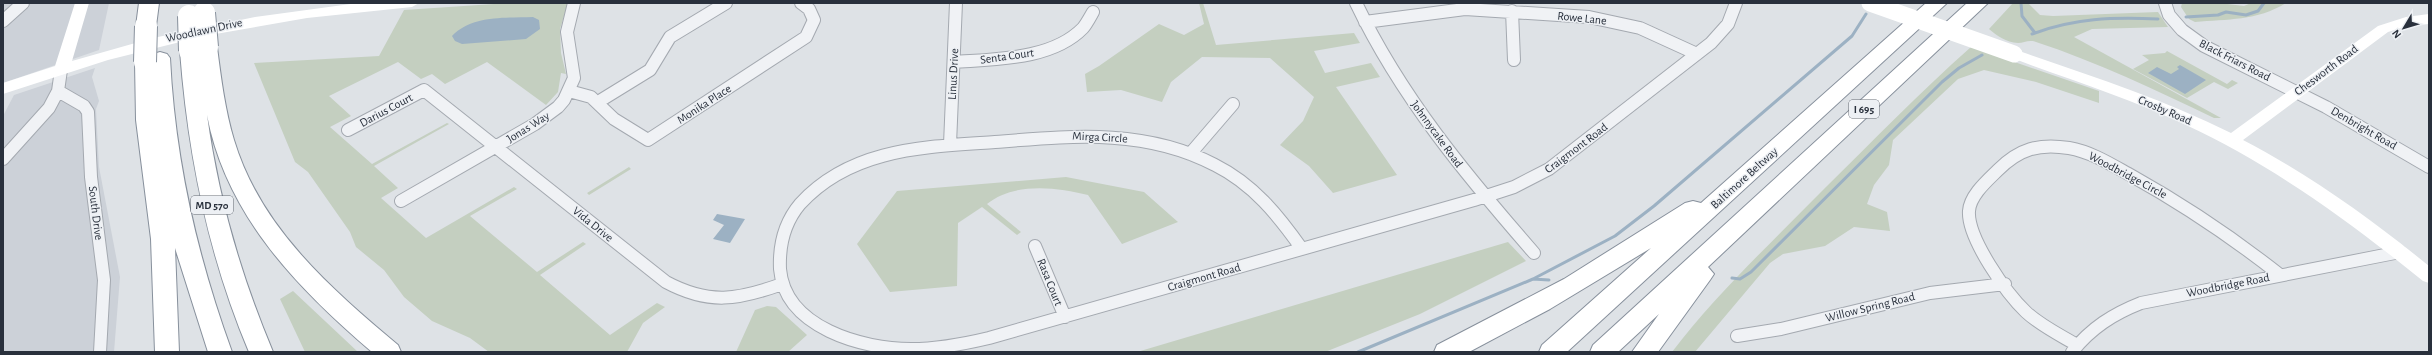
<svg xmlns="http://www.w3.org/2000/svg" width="2432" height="355" viewBox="0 0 2432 355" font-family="'Alegreya Sans',sans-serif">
<rect width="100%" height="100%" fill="#dee2e6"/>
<path fill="#ccd1d8" d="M3,3H109L99,50L3,83Z
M95,68L92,77L99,101L96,109L99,167L120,277L114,352H3V116L14,95Z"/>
<path fill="#c4cfc0" d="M509,3H568L560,29L561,53L566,74L561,73L558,92L546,105L487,62L445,84L432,74L421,79L398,62L329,96L351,116L330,127L372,164L447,123L449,124L374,166L398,188L381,198L426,238L514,187L517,189L470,216L537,272L583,242L586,244L540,275L610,335L657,303L665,307L643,323L627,352H489L470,338L432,321L404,297L384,270L356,247L350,232L308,172L295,162L254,63L379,56L404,10Z
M1199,3H1203L1216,45L1354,33L1360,43L1314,51L1325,73L1371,63L1380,77L1336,87L1397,175L1333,193L1309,166L1280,145L1303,121L1314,97L1270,58L1202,57L1171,82L1162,102L1121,90L1087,92L1085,74L1099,66L1159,24L1184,35L1204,24Z
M2013,3H2028L2040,15L2053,16L2158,12L2168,27L2092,29L2074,37L2221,118H2214C2156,90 2097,62 2036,42C2029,39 2024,43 2018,43C2006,42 1997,36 1989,29Z
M2182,3H2219L2244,6L2251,3H2286C2257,21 2227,19 2195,22L2189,19L2181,7Z
M1971,47L2099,91V103L2036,82L1984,70L1958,79L1893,140L1889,165L1874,185L1867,204L1887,212L1890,231L1854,227L1825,246L1783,254L1770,263L1695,352H1672C1717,293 1773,241 1825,188C1873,141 1920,92 1971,47Z
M2167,51L2227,84L2232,80L2238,83L2228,89L2214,82L2187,98L2133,69L2149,60L2142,55L2165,53Z
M629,167L631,169L589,195L587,193Z
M1066,177L1144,192L1178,222L1122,244L1088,195C1056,187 1014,182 987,204L1021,232L1017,235L982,207L958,223L957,286L890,292L857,244L897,191Z
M1508,242L1526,261L1420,314L1325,352H1137Z
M293,291L358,352H305L280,299Z
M767,306L776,307L807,335L788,352H736L755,310Z"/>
<path fill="#9cb1c3" d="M533,17L539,20L540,29L526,39L462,44L455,41L452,36C472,15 506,18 533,17Z
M2180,65L2206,80L2185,94L2148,73L2157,67L2171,74L2179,69L2177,67Z
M717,214L745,219L730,243L713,239L724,225L713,220Z"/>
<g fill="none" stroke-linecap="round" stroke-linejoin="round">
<path stroke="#9cb1c3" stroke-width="3" d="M2021,3L2022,16L2035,33
M2186,17L2218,15L2226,12L2246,15L2258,11L2264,3
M2032,34C2074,18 2113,17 2158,19
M1732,278L1740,279L1751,272L1942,82L1959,68L1982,55
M1533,279L1615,236L1654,206L1852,36L1866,14
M1358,352L1533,279L1549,280"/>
<defs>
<path id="street" d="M1356,3C1401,97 1466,175 1534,253
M2165,3L2169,15L2182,30L2204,46L2326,107L2429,167
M1512,11L1514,60
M3,21L23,3
M1365,22L1465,9L1589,17L1640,28L1697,54
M954,62C995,59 1052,60 1083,28C1087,23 1090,17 1093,12
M58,91L84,106L88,112L91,177L104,280L100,352
M569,91L591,97L614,119L648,140L806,37L814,20L809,9L801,3
M598,102L650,70L670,37L726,3
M348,130L424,90L666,282C709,305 738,300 782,284
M950,144L956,3
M1190,154L1233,104
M3,159L49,108L58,91L61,70
M401,201L535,124L558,107L564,100L574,78L567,32L574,3
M1035,246L1065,317
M1302,249C1278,215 1253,184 1215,165C1145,128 1071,136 995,142C925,147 851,148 800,204C784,223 779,246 780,269C785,328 863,349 911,349C938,349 964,344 989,338L1474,200L1514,187L1549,169L1711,43L1728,24L1736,3
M1737,336L1781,329L1930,293L2005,284
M2077,345C2060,335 2041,326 2026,312C2007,294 1967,238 1969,211C1970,195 1988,180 1998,170C2019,149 2039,143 2069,148C2092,152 2112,165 2132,176C2184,205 2233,238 2280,275
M2072,352C2091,328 2113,314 2141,303L2400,252"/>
<path id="highway" d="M139,3H159L156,26L153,30L146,32L139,30L136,26Z
M1926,3H1947L1567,352H1539L1542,345L1651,248L1550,309L1469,352H1434L1437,345L1564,279L1685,203L1693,201L1701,203Z
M1967,3H1988L1708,267L1714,274L1710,280L1658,352H1632L1659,314L1618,352H1590L1593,345Z
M207,41L214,43L217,47C221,78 225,110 234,140C260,227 330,288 398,345L401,352H372C297,288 226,215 207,115C218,197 241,276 273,352H249C208,255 188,156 180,51L183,47L190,45L197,47L200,43Z
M160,52L167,54L170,58C175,160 197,256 232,352H208L175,248L179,352H155L151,239L136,120L135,62L138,58L151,57L153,54Z"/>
</defs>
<use href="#street" stroke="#a4a9b0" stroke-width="14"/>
<use href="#highway" stroke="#87909c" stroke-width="2"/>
<use href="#street" stroke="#f0f2f5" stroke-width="12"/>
<path fill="#fff" fill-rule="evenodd" d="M75,3H89L72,61L153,38L255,17L358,3H419L412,7L307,18L204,36L108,60L3,94V83L55,66Z
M2429,14V24L2408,26L2388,32L2243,140C2310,175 2371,219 2429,266V283L2423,281C2349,221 2272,165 2186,125C2129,98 2068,79 2009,57L2006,54L2009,51H2019C2091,76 2163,99 2231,133L2378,26L2406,17Z"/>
<use href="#highway" fill="#fff" fill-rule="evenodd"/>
<defs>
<path id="highway-bridge" d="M204,13L207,47
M189,16L190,51
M145,62L146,26"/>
</defs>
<use href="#highway-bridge" stroke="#87909c" stroke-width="24" stroke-linecap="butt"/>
<path stroke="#fff" stroke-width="17" d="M1870,3L2014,54"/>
<use href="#highway-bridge" stroke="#fff" stroke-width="22"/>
</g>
<g text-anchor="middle" stroke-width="3" stroke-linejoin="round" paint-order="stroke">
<g fill="#edf0f4" stroke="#646a73" stroke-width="1">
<rect x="1849" y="100" width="30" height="18" rx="3"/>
<rect x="191" y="196" width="42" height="18" rx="3"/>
</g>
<g font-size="11" font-weight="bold" fill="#29303c">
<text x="1864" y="113">I 695</text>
<text x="212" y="209">MD 570</text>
</g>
<g font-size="12" fill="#29303c" stroke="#edf0f4">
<text transform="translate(1582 18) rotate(6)" y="4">Rowe Lane</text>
<text transform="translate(204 30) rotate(-12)" y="4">Woodlawn Drive</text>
<text transform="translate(1007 56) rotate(-8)" y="4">Senta Court</text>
<text transform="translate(2235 60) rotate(27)" y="4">Black Friars Road</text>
<text transform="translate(2326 70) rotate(-37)" y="4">Chesworth Road</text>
<text transform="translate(953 74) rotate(-87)" y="4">Linus Drive</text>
<text transform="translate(704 104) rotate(-33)" y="4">Monika Place</text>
<text transform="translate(386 110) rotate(-28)" y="4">Darius Court</text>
<text transform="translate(2165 110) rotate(23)" y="4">Crosby Road</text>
<text transform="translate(528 127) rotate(-32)" y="4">Jonas Way</text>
<text transform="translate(2364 128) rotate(30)" y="4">Denbright Road</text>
<text transform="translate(1437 134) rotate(54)" y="4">Johnnycake Road</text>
<text transform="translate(1100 137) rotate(3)" y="4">Mirga Circle</text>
<text transform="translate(1576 148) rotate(-37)" y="4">Craigmont Road</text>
<text transform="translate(2128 175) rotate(28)" y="4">Woodbridge Circle</text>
<text transform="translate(1744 178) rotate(-42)" y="4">Baltimore Beltway</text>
<text transform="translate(96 213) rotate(83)" y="4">South Drive</text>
<text transform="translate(593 224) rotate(39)" y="4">Vida Drive</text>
<text transform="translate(1204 277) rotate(-16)" y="4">Craigmont Road</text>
<text transform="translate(1050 282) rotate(68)" y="4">Rasa Court</text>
<text transform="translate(2228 285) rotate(-11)" y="4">Woodbridge Road</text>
<text transform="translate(1870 307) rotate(-14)" y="4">Willow Spring Road</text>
</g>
</g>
<rect width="2432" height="355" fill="none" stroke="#29303c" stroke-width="8"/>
<g transform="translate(2404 28) rotate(232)" stroke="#edf0f4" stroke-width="3" paint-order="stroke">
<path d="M0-3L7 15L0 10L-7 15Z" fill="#29303c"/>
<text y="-6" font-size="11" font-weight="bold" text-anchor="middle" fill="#29303c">N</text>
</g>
</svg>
